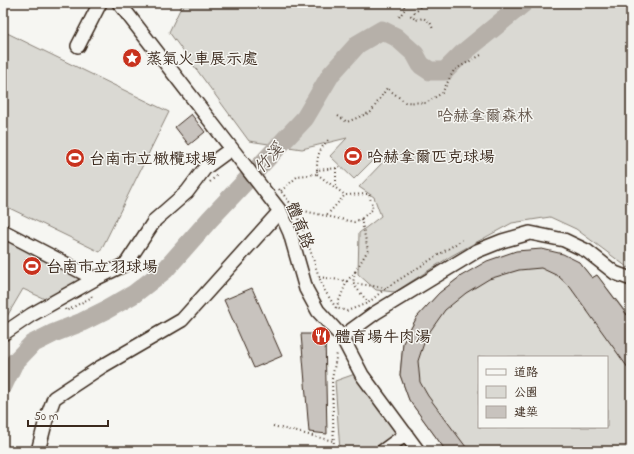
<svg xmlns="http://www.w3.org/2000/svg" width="634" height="454" viewBox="0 0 634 454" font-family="'Indie Flower','LXGW WenKai TC',sans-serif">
<rect width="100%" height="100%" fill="#f6f6f2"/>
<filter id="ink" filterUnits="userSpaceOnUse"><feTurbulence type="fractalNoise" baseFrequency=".025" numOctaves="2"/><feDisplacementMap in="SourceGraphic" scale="8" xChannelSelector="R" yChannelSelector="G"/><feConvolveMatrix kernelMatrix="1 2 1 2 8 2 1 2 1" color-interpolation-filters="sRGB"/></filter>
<g filter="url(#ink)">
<path fill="#dad9d3" stroke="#8a8278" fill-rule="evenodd" d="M183,3H631V268L627,267L576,229L550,217L512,223L451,256L395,292L376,290L358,274L359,233L381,216L374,197L359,187L382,163L376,157L354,179L330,156L347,138L302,149L249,141L169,32Z
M3,31L169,112L100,252L3,205Z
M3,234L83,279L47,300L23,289L6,318L3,316Z
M579,262L592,278L597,275L627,314L631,312V451H446L409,400L400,375L403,343L417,317L439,293L461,276ZM479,357H607V427H479Z
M355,374L400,435L379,451H340L335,381Z"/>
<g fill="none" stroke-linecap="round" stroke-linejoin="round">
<path stroke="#b6b0a9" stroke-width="19" d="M3,386L14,363L32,344L54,333L82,322L106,310L134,294L165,270L210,219L305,118L331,74L358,44L382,30L396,37L415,54L421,65L430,71H445L463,53L524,3"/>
</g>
<path fill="#c8c3be" stroke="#3b2a1e" d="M191,114L205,132L189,145L175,127Z
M542,249L563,254L579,262L592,278L597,275L627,315L631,312V372L570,287L558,276L541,268L519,270L489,279L466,293L445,310L426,337L418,361L420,382L428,396L469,451H446L409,400L400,375L403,343L417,317L439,293L461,276L487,261L516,251Z
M252,288L282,356L254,368L224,300Z
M301,334H325L327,434L309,432Z"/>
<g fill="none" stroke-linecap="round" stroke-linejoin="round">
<defs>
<path id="minor" d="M119,3L280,211L290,233L306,289L318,311L342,337L362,375L418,451
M78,46L100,3
M3,231L95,279L126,264L155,220L187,192L205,168L231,149
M3,334L31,315L95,279
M342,337L375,313L477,251L502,241L530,233L564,240L587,251L615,273L631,279
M38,451L46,420L54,398L101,367L182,320L280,211
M383,451L406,434"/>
</defs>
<use href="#minor" stroke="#3b2a1e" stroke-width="16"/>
<path stroke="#3b2a1e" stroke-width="2" stroke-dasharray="1 3" stroke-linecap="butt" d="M421,3L419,9L411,16L416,20L423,18L430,22L433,29
M399,17L405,9L403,3
M338,116L347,122L371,112L387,88L405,102L426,103L442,93L454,70L483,54
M336,168V188
M317,170C317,155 319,149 330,138
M317,174L345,195
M210,182L217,175
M279,189L295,209L306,237L319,277L325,291L336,308L347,311L368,303L386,288L462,240
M281,191L298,176L317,174V170L338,168L340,165
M295,209L354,222L361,219L368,250L355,272
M327,215L345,195L369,194L373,209L361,219
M319,277L347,281L355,272L353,283L386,288
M353,284L368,302
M336,308L347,281
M65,309L66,311L92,297L90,294
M273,426L333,441
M334,451L332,379L337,353"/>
<use href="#minor" stroke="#f6f6f2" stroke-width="13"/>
</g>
</g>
<defs>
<symbol id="sight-disc" viewBox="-11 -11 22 22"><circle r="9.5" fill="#c8321e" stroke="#f6f6f2"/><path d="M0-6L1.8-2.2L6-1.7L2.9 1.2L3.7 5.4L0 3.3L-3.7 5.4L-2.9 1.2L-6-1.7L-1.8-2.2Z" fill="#fff"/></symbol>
<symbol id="stadium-disc" viewBox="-11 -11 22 22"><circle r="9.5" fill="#c8321e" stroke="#f6f6f2"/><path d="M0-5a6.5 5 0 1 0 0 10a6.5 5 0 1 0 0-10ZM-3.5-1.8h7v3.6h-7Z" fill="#fff"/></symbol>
<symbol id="restaurant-disc" viewBox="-11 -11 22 22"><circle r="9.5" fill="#c8321e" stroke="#f6f6f2"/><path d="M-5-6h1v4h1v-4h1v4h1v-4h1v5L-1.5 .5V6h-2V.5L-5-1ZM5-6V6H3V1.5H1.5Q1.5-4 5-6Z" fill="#fff"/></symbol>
</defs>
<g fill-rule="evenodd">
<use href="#sight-disc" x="121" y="47" width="22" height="22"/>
<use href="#stadium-disc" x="342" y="145" width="22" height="22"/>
<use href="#stadium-disc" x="64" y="147" width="22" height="22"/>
<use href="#stadium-disc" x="21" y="255" width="22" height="22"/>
<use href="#restaurant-disc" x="310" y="325" width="22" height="22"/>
</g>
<g text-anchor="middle" stroke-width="3" stroke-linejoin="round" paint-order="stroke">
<g font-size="16" fill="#3b2a1e" stroke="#f6f6f2" text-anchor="start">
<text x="146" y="64">蒸氣火車展示處</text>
<text x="367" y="162">哈赫拿爾匹克球場</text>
<text x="89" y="164">台南市立橄欖球場</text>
<text x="46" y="272">台南市立羽球場</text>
<text x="335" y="342">體育場牛肉湯</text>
</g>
<g font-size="16" fill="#63564b" stroke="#f6f6f2">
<text x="485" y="121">哈赫拿爾森林</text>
</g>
<g font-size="16" fill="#3b2a1e" stroke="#f6f6f2">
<text transform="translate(301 225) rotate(68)" y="6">體育路</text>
</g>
<g font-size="17" font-style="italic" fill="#605248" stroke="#f6f6f2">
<text transform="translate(268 158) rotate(-47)" y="6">竹溪</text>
</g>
</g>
<rect width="634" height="454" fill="none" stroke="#f6f6f2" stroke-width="16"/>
<rect x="8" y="8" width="618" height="438" fill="none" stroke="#3b2a1e" stroke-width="1.5" filter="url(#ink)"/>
<rect x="478" y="356" width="130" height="72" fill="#f6f6f2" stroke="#aba49d"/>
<rect x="486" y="369" width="20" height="6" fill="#f6f6f2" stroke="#aba49d"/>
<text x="514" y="376" font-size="12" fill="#3b2a1e">道路</text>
<rect x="486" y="386" width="20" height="12" fill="#dad9d3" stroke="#aba49d"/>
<text x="514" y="396" font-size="12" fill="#3b2a1e">公園</text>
<rect x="486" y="406" width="20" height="12" fill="#c8c3be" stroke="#aba49d"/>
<text x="514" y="416" font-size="12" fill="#3b2a1e">建築</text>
<path d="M28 420v6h80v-6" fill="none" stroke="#3b2a1e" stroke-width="2"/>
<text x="34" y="420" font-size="12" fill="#3b2a1e" stroke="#f6f6f2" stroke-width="3" paint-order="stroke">50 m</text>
</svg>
